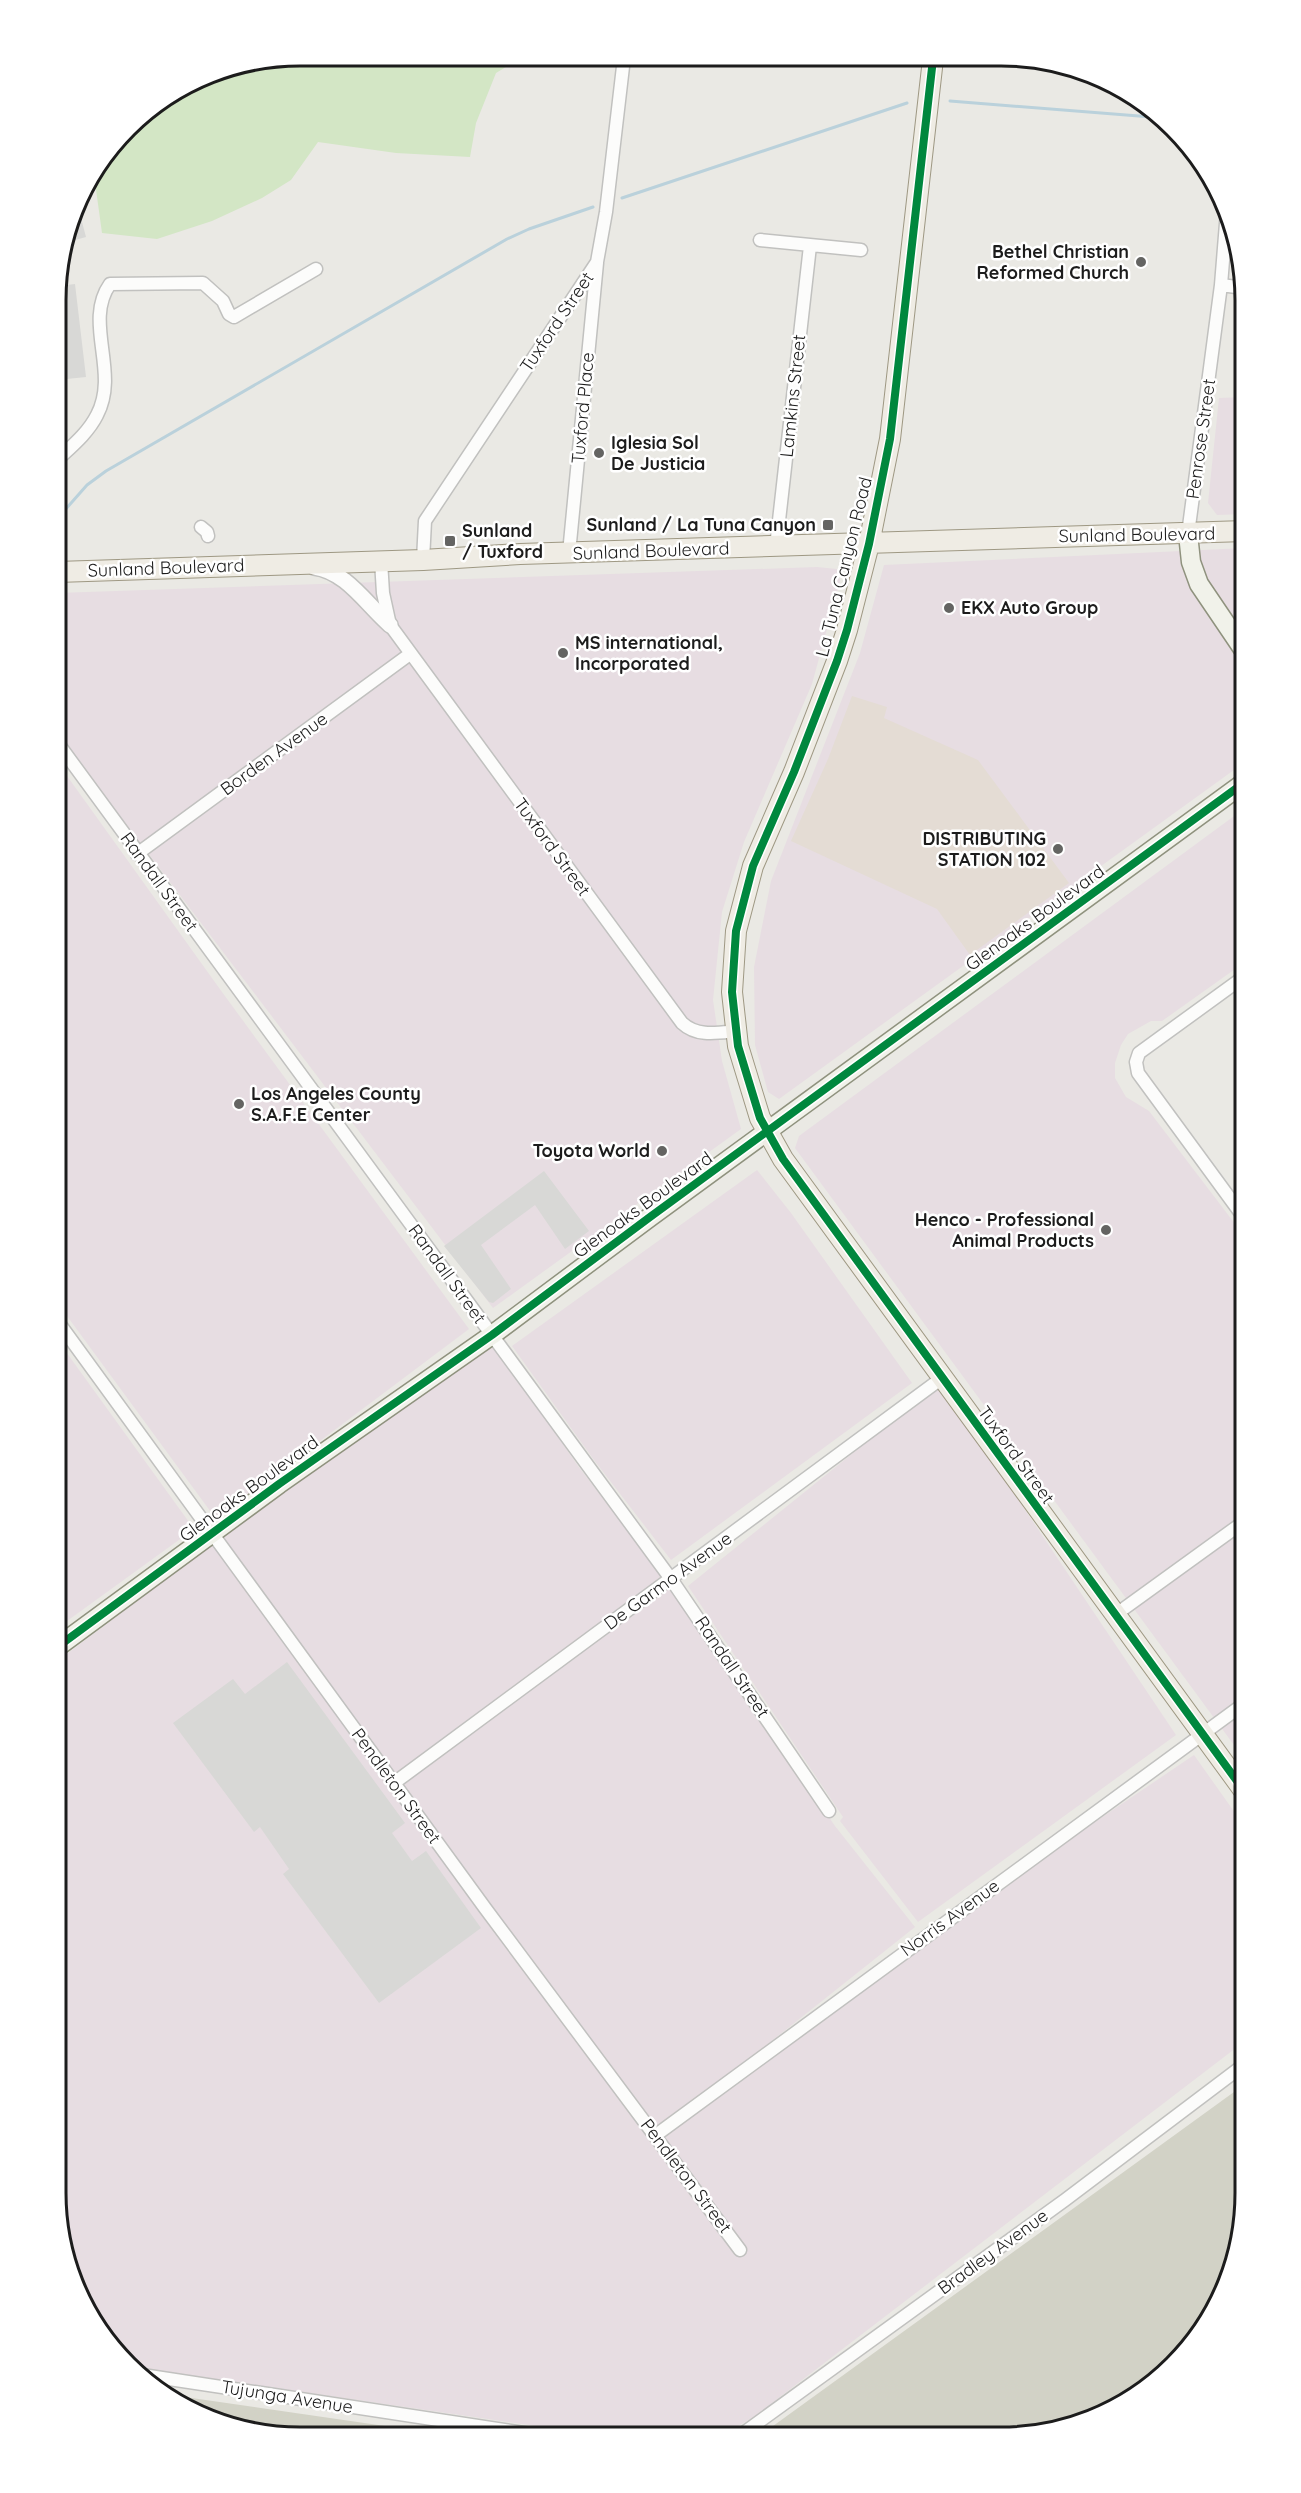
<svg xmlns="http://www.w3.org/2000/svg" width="1301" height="2493" viewBox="0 0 1301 2493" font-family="Quicksand,sans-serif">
<rect width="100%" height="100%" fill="#eae9e4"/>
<path fill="#e7dde2" d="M1245,397V514L1217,515L1208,503L1219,398Z
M1245,548V762L779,1099L768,1092L755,1045L754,967L771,881L860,653L884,565Z
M817,567L837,569L840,581L812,684L744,842L722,912L713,1000L722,1061L741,1129L493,1308L57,733V593Z
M57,762L222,992L469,1329L216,1519L56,1301Z
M1245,808V962L1162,1021H1151L1128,1034L1121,1045L1115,1063V1078L1126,1097L1149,1111L1245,1237V1760L795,1148L799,1136Z
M757,1170L791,1213L912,1383L671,1560L594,1460L512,1346Z
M56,1338L194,1529L56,1629Z
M492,1342L578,1466L663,1576L395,1778L220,1538Z
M940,1383L1176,1735L918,1922L840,1821L843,1817L688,1586Z
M217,1541L654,2139L931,1933L1194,1755L1245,1827V2041L755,2416L720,2437L605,2436L130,2367L96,2329L68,2271L56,2193V1662Z
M670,1586L835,1826L915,1927L656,2133L397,1783Z"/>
<path fill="#d8d8d6" d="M77,203L86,237L75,240L71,223Z
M75,284L86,377L57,380L58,286Z
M544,1171L589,1231L565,1249L535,1205L481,1245L511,1289L493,1303L489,1302L444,1246Z
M287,1662L405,1823L392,1833L412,1861L426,1851L481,1928L379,2003L283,1874L289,1869L260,1827L254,1832L173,1723L233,1679L245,1694Z"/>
<path fill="#e4dcd4" d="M852,696L887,707L884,718L978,760L1069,883L970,955L937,909L791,841L828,759Z"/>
<path fill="#d2d2c6" d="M1245,2084V2210L1227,2286L1195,2342L1137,2396L1079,2425L1001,2437H758Z
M164,2394L454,2436L268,2435L192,2412Z"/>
<path fill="#d3e6c5" d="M300,56L521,58L496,73L476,123L470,157L396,153L318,142L291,180L262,198L212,221L157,239L102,233L94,175L138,116L207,74Z"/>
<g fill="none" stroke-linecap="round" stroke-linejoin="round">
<path stroke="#bad1db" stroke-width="3" d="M950,101L1164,118
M622,198L907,103
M57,519L87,485L106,471L507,239L529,229L593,207"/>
<defs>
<path id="minor" d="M760,240L861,250
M1221,285L1244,288
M57,460C72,446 88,433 97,415C120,372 83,322 110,284L203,283L223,301L229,314L234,317L316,269
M201,527L207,532L208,536
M1188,534L1221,285L1227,211
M776,547L810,246
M569,553L597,263
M423,560L425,521L597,262L606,212L624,58
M381,561L383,593L390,625L682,1023C697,1037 717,1033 736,1031
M57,742L671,1579L829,1811
M137,854L410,654
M1245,1219L1138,1073L1136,1062L1139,1053L1245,976
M56,1319L485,1908L740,2250
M1115,1615L1245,1521
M394,1783L942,1378
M656,2135L1245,1703
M136,2374L544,2436
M738,2437L1065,2200L1245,2064"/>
<path id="tertiary" d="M314,567C346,571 366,604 390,625"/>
<path id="secondary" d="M1188,534L1191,562L1199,584L1245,652
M56,1648L279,1484L492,1335L650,1217L1245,782"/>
<path id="primary" d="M933,59L890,439L869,544L847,630L837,661L794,772L753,866L736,931L732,992L738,1046L760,1118L783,1159L1245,1792
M57,572L423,560L520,554L1245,531"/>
</defs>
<use href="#minor" stroke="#c1c1bf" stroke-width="15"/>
<use href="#tertiary" stroke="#c1c1bf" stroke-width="18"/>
<use href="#secondary" stroke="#8f927e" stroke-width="21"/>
<use href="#primary" stroke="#9e9883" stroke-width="22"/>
<use href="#minor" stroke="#fcfcfb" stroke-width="12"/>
<use href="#tertiary" stroke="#fcfcfb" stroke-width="15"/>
<use href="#secondary" stroke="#f1f2ea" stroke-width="18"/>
<use href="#primary" stroke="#efece4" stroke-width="20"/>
<defs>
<path id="cycleway" d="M933,59L890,439L869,544L847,630L837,661L794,772L753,866L736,931L732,992L738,1046L760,1118L783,1159L1245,1792
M56,1648L279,1484L492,1335L650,1217L1245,782"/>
</defs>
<use href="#cycleway" stroke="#fff" stroke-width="11"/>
<use href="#cycleway" stroke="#00873e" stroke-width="8"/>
</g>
<g fill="#646462" stroke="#fff" stroke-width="2">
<circle cx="1141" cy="262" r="6"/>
<circle cx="599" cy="453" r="6"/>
<rect x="822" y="519" width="12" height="12" rx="3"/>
<rect x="444" y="535" width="12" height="12" rx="3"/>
<circle cx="949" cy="608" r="6"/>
<circle cx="563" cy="653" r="6"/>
<circle cx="1058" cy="849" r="6"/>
<circle cx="239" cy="1104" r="6"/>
<circle cx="662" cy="1151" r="6"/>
<circle cx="1106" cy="1230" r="6"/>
</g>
<g text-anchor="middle" stroke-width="5" stroke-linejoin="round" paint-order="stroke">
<g font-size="18" font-weight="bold" fill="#1c1c1c" stroke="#fff" text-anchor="end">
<text x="1129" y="258">Bethel Christian<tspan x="1129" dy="21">Reformed Church</tspan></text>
<text x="611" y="449" text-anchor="start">Iglesia Sol<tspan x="611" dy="21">De Justicia</tspan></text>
<text x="816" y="531">Sunland / La Tuna Canyon</text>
<text x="462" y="537" text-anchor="start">Sunland<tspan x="462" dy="21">/ Tuxford</tspan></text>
<text x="961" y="614" text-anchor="start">EKX Auto Group</text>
<text x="575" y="649" text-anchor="start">MS international,<tspan x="575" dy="21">Incorporated</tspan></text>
<text x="1046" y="845">DISTRIBUTING<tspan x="1046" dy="21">STATION 102</tspan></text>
<text x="251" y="1100" text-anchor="start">Los Angeles County<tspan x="251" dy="21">S.A.F.E Center</tspan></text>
<text x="650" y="1157">Toyota World</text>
<text x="1094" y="1226">Henco - Professional<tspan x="1094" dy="21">Animal Products</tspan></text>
</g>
<g font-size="18" fill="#1c1c1c" stroke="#fff">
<text transform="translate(557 322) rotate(-56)" y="6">Tuxford Street</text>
<text transform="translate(793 396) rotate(-84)" y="6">Lamkins Street</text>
<text transform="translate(583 408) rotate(-85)" y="6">Tuxford Place</text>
<text transform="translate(1201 439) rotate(-82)" y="6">Penrose Street</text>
<text transform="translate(1137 535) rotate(-1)" y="6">Sunland Boulevard</text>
<text transform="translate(651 551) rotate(-2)" y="6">Sunland Boulevard</text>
<text transform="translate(844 567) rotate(-76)" y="6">La Tuna Canyon Road</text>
<text transform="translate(166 568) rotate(-2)" y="6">Sunland Boulevard</text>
<text transform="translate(274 754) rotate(-36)" y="6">Borden Avenue</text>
<text transform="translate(552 847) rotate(54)" y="6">Tuxford Street</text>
<text transform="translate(159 882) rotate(54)" y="6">Randall Street</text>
<text transform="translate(1035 918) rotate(-36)" y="6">Glenoaks Boulevard</text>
<text transform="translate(643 1205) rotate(-36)" y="6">Glenoaks Boulevard</text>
<text transform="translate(447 1274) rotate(54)" y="6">Randall Street</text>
<text transform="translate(1016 1455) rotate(54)" y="6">Tuxford Street</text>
<text transform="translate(249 1489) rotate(-36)" y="6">Glenoaks Boulevard</text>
<text transform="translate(668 1581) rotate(-36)" y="6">De Garmo Avenue</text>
<text transform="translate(732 1667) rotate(56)" y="6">Randall Street</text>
<text transform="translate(396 1786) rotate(54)" y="6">Pendleton Street</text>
<text transform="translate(950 1918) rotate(-36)" y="6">Norris Avenue</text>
<text transform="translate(686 2176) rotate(53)" y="6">Pendleton Street</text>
<text transform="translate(993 2252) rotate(-36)" y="6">Bradley Avenue</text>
<text transform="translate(287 2397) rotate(9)" y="6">Tujunga Avenue</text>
</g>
</g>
<path d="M0 0H1301V2493H0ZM300 66H1001A234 234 0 0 1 1235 300V2193A234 234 0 0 1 1001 2427H300A234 234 0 0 1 66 2193V300A234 234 0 0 1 300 66Z" fill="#fff" fill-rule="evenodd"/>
<path fill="none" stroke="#1c1c1c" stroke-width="3" d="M300 66H1001A234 234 0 0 1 1235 300V2193A234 234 0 0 1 1001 2427H300A234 234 0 0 1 66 2193V300A234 234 0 0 1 300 66Z"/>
</svg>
